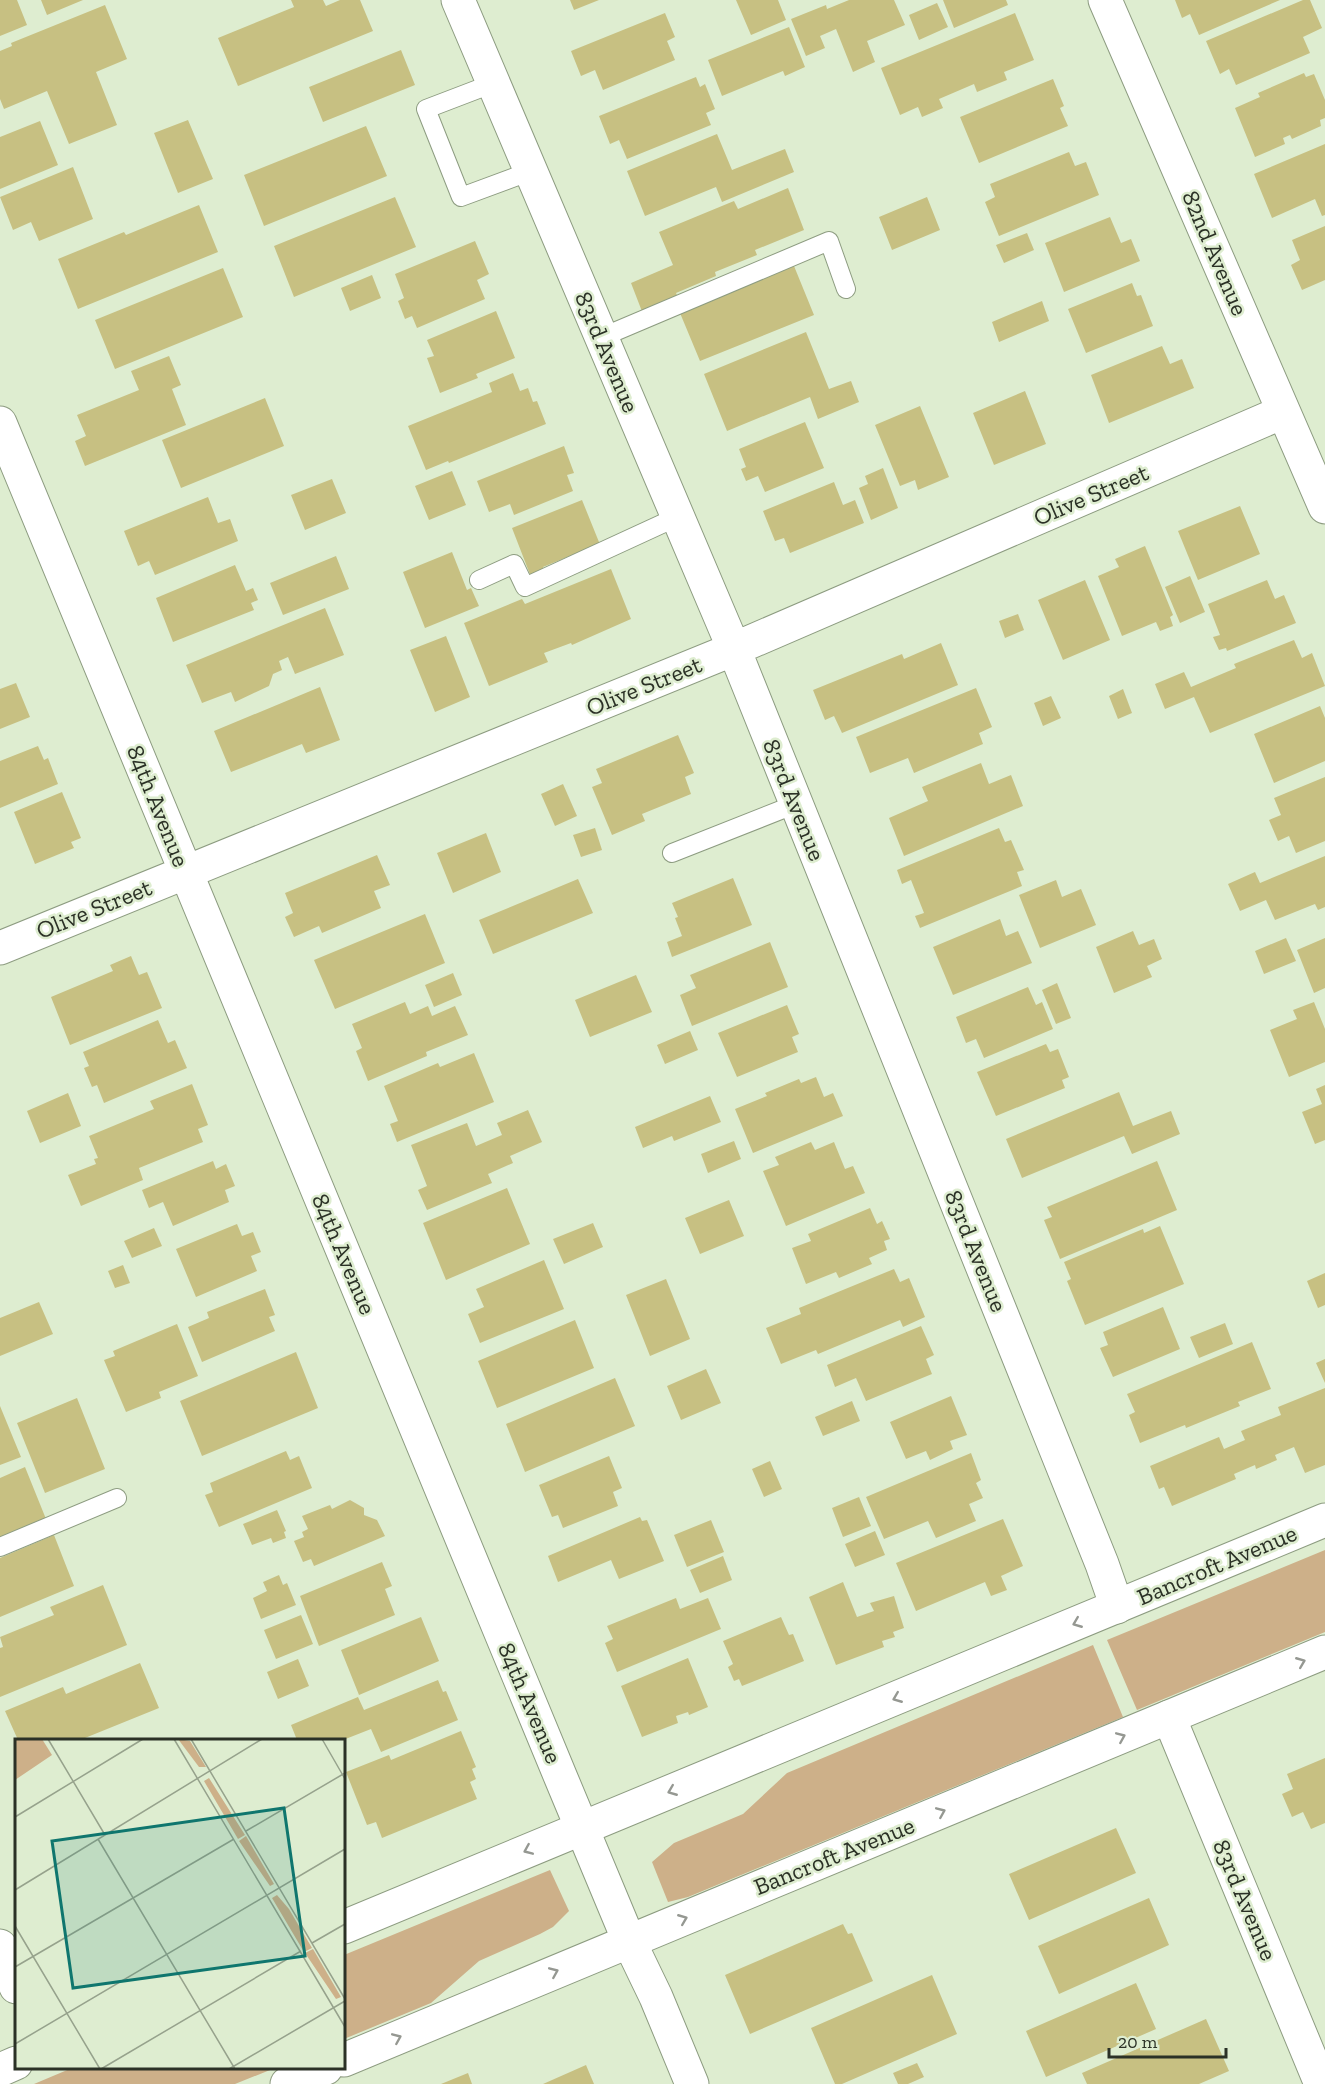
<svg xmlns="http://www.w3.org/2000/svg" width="1325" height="2084" viewBox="0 0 1325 2084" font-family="'Zilla Slab',serif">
<rect width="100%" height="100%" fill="#deedd0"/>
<path fill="#cdb089" d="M1325,1550V1632L1137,1710L1107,1640Z
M1093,1645L1123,1717L688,1897L668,1902L652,1862L674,1843L743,1814L787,1773Z
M550,1870L569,1911L553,1927L540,1934L479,1961L431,2003L344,2039V1955Z
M72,2068H275L235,2084H34Z"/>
<path fill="#c7c082" d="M0,0H17L27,25L0,36Z
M41,0H83L47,15Z
M291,0H323L326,6L340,0H360L373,31L238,86L218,38L294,7Z
M570,0H599L574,10Z
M736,0H778L786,20L751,35Z
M849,0H894L905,25L867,41L875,62L853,72L836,29L820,36L825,48L806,56L791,19L826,5L827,9Z
M943,0H1006L1008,5L954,28Z
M1175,0H1280L1199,35L1190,14L1182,18Z
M1303,0H1310L1322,28L1303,37L1310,53L1236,85L1229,69L1220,74L1206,41Z
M937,3L948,27L919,40L909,15Z
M105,5L127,59L96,72L117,125L69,144L47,91L4,109L0,99V51L12,46L11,43Z
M665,13L675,37L667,41L675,60L603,90L595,70L581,76L571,51Z
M1015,13L1034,60L1004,72L1007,80L977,92L974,84L939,99L943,108L922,117L918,107L900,115L881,68Z
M789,27L805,67L785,76L783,71L722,96L708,60Z
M401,50L415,85L323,122L309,87Z
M1304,73L1306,77L1314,74L1325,100V118L1320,120L1321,126L1292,139L1290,135L1283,138L1285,144L1255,157L1235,108L1260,97L1258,93Z
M696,77L700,87L705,84L715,109L706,113L711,125L627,159L619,140L610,144L599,116Z
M1053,79L1064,106L1060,108L1068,126L979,163L960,117Z
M188,120L213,179L178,193L154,133Z
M40,121L58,165L0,189V137Z
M366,126L387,176L264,226L244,175Z
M717,134L732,170L785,149L794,172L722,202L716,187L645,216L627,171Z
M1325,144V215L1322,216L1315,199L1272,218L1254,174Z
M1069,152L1075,166L1086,162L1099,195L999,236L985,202L995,197L990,184Z
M73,167L93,219L39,241L31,222L13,230L0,197Z
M788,188L804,230L755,250L757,255L715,272L716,276L676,293L679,300L643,314L631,283L673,265L659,232L734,201L738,209Z
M395,197L416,247L294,297L274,246Z
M927,197L940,230L892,250L879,217Z
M199,205L218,252L78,309L58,259L124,232L126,235Z
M1110,217L1121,243L1131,239L1140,261L1064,292L1045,243Z
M1325,226V280L1302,290L1291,265L1300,260L1292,240Z
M1027,233L1034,250L1004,263L996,245Z
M475,241L489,274L477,280L485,299L417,328L412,316L405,319L398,301L404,298L395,274Z
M794,266L814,315L700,361L680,313Z
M223,268L243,317L115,369L95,320Z
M372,275L381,298L350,311L341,288Z
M1132,283L1137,296L1141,295L1153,326L1086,353L1068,309Z
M1042,301L1049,321L999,342L992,322Z
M496,311L515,358L476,374L478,378L440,393L427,358L434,356L427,340Z
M806,332L829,389L851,381L859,402L818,419L810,397L727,431L704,374Z
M1162,346L1170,364L1182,359L1194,388L1109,423L1091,375Z
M169,356L181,385L172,389L186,425L85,466L75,441L86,436L77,415L139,390L131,371Z
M513,373L520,391L528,388L533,402L537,401L546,424L449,463L448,461L426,470L408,426L492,392L489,383Z
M1025,391L1046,444L994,465L973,413Z
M265,398L284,446L181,488L162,440Z
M920,406L949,477L918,490L915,480L900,486L875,425Z
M805,422L824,468L765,492L758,476L746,481L741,469L746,467L739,449Z
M564,446L574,473L567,475L573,491L514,515L510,504L489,512L477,481Z
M883,468L898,508L871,520L859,488L868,484L865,476Z
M452,471L466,505L429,520L415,486Z
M332,479L346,513L305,530L291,495Z
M834,482L843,505L855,500L864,523L790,553L784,538L775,541L763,511Z
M208,497L218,523L230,519L238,541L155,575L149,561L138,566L124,531Z
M582,500L601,547L589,548L543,567L545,572L531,577L512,528Z
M1240,506L1260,554L1198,580L1178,531Z
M1145,546L1173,615L1170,617L1173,626L1160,631L1156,622L1122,636L1098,576L1119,567L1115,559Z
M452,552L467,590L471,588L479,606L425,628L403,572Z
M336,556L349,589L283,615L270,583Z
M235,565L246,591L253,588L258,600L251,603L254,610L173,642L156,598Z
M611,569L631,619L572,645L571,643L544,653L548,662L489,686L464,623L522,599L525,604Z
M1190,576L1205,612L1180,623L1165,587Z
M1085,580L1110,640L1063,660L1038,600Z
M1267,580L1275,599L1284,595L1296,623L1227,651L1226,648L1219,650L1213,637L1220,635L1208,604Z
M325,608L344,655L295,674L288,657L279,661L282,670L273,674L269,686L235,702L231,692L202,703L186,665Z
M1018,614L1024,630L1005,638L999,621Z
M446,636L470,697L435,712L410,650Z
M1294,640L1302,658L1312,653L1325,686L1210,733L1194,697L1165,709L1155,684L1184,672L1191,687L1236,668L1234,664Z
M941,643L958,685L842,733L834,716L825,720L813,690L902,654L904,659Z
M16,683L30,717L0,729V689Z
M320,687L340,740L306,753L302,744L231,772L214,731Z
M976,688L992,727L979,733L983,744L914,773L908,758L870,773L856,737Z
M1123,689L1132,713L1118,719L1109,696Z
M1051,696L1061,718L1043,726L1034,703Z
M1320,706L1325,718V761L1274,783L1254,734Z
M678,735L694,773L685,777L691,794L642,814L645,821L612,835L592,787L602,783L596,769Z
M38,746L44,760L48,758L58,784L0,808V761Z
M981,763L989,784L1011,775L1023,806L904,856L889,818L928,801L922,787Z
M1325,777V841L1296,853L1289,836L1278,841L1269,820L1281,815L1274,798Z
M563,784L577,816L555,826L541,794Z
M62,792L81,838L71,842L74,848L35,864L14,812Z
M595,828L602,850L581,857L573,835Z
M999,828L1005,842L1011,840L1024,870L1017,872L1022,886L920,928L915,916L924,913L911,880L902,884L897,870Z
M486,833L501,872L453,893L437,853Z
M377,855L390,885L374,891L381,908L322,933L319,926L294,937L285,917L293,913L285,893Z
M1325,856V907L1318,910L1315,904L1275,920L1266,900L1240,911L1228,884L1255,872L1260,883Z
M733,878L752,925L672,957L667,942L682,936L675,918L678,917L672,903Z
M578,879L593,913L493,954L479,920Z
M1056,880L1062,897L1081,889L1096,925L1040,948L1019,895Z
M425,914L445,963L335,1009L314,960Z
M1000,919L1006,936L1018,931L1032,963L953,995L933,947Z
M1133,931L1139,945L1154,939L1162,959L1147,966L1152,977L1114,993L1096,947Z
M1286,938L1296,961L1264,974L1255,951Z
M1325,938V988L1314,993L1297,950Z
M770,942L788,987L692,1026L680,995L696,988L690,975Z
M131,956L139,975L147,972L162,1008L70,1045L51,997L113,971L110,965Z
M453,973L462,995L434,1007L425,985Z
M636,975L652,1012L590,1037L575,1000Z
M1057,983L1071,1018L1056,1024L1042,990Z
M1028,987L1036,1005L1042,1002L1053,1029L984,1058L976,1039L966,1043L956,1017Z
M405,1002L410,1014L428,1006L432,1016L455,1006L468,1035L426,1052L427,1056L368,1081L356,1051L362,1048L352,1024Z
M1314,1002L1325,1029V1062L1289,1077L1270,1030L1297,1019L1293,1010Z
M787,1005L799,1034L792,1037L798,1052L737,1077L718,1033Z
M158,1020L168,1043L175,1040L187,1068L104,1103L97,1085L92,1087L84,1068L89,1066L83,1052Z
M690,1031L698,1050L665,1064L657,1045Z
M1046,1044L1050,1052L1058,1049L1069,1077L1062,1080L1065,1088L996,1116L977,1072Z
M474,1053L494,1102L397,1142L390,1124L398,1121L384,1086L438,1063L440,1067Z
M816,1077L824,1097L833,1093L843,1116L753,1153L735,1109L767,1096L765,1093L799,1079L801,1083Z
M192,1084L208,1125L198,1129L203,1142L139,1168L143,1180L81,1206L68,1175L96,1164L94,1159L98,1158L89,1136L154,1109L150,1101Z
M1325,1085V1140L1315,1144L1302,1112L1322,1104L1316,1089Z
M1119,1092L1133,1126L1171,1111L1180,1134L1132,1154L1124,1136L1022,1178L1006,1139Z
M68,1093L81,1126L40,1143L27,1111Z
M710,1096L721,1122L674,1141L672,1136L643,1148L635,1127Z
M528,1110L542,1142L510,1156L513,1163L488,1174L492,1183L427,1210L418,1190L427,1186L411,1145L467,1123L476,1146L502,1135L497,1123Z
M734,1141L741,1159L708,1173L701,1154Z
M811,1142L815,1150L834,1142L845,1169L853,1166L865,1193L786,1226L763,1171L779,1165L775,1157Z
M213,1161L216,1169L226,1164L235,1186L225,1190L229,1202L173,1226L163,1202L149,1208L142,1190Z
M1157,1161L1177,1210L1060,1259L1044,1220L1052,1217L1047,1207Z
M507,1188L530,1244L446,1280L423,1223Z
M729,1200L744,1236L700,1254L685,1218Z
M870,1208L877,1224L882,1221L890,1239L884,1241L887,1250L869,1258L872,1264L839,1278L836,1272L806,1284L792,1248L811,1241L808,1234Z
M593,1223L603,1247L564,1264L553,1239Z
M237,1224L242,1236L253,1232L261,1252L251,1256L257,1271L196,1297L176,1249Z
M1160,1226L1184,1284L1085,1325L1067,1281L1071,1279L1064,1262L1143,1229L1144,1233Z
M154,1228L162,1246L132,1258L124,1241Z
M544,1260L564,1309L480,1343L468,1314L484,1307L476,1289Z
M123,1265L130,1283L115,1288L108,1271Z
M894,1269L900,1282L909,1278L925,1317L903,1327L900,1320L818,1354L816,1350L781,1364L766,1328L801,1314L799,1308Z
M1325,1273V1305L1318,1308L1307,1281Z
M666,1279L690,1339L650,1356L626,1295Z
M265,1289L275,1315L269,1317L275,1331L202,1362L188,1327L209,1318L207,1312Z
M39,1302L53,1334L0,1356V1318Z
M1163,1307L1180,1349L1113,1377L1100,1348L1108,1345L1103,1332Z
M575,1320L594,1368L497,1408L478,1361Z
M1225,1323L1233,1344L1199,1358L1190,1337Z
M177,1324L198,1376L159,1392L161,1398L126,1412L104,1360L115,1356L113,1351Z
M921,1326L934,1355L926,1359L932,1374L866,1401L856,1378L835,1387L827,1365Z
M1252,1342L1271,1389L1238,1402L1240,1406L1186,1428L1185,1425L1140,1443L1129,1415L1135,1412L1127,1394Z
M296,1352L318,1408L202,1456L180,1401Z
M1325,1359V1383L1316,1363Z
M706,1369L721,1403L681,1420L667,1386Z
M615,1378L635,1426L525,1472L506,1424Z
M1325,1388V1465L1305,1473L1294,1447L1275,1455L1277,1460L1256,1469L1255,1465L1234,1474L1236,1479L1172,1506L1164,1487L1159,1489L1150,1466L1219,1437L1224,1449L1245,1440L1241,1431L1281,1415L1278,1407Z
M951,1396L967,1435L950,1441L953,1449L930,1460L926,1451L906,1459L890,1422Z
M77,1398L105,1469L45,1493L17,1423Z
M852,1401L860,1421L823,1436L815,1417Z
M0,1406L21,1457L0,1465Z
M286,1451L290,1460L299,1456L312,1488L219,1527L205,1495L213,1492L210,1483Z
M971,1453L981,1480L976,1483L983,1498L969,1504L976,1521L936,1538L928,1521L884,1539L866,1497Z
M609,1456L622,1488L613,1492L618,1506L563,1528L558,1515L552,1517L539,1485Z
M770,1461L782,1489L764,1497L752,1469Z
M25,1467L46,1519L0,1538V1478Z
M859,1497L871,1526L843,1537L832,1508Z
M350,1500L364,1508V1515L377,1520L385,1536L314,1566L311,1559L303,1562L294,1541L304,1537L302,1532L308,1529L302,1516L330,1505L332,1509Z
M277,1510L286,1531L284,1532L286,1538L273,1543L271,1538L252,1545L243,1524Z
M640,1517L642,1521L647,1520L664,1561L619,1579L611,1560L558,1582L548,1556Z
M1003,1519L1023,1566L1001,1576L1007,1590L991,1596L985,1582L916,1611L896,1563Z
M711,1520L724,1552L687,1567L674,1535Z
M875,1531L885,1555L855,1567L845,1544Z
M54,1535L74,1586L0,1617V1558Z
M723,1556L732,1580L700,1593L690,1570Z
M382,1562L392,1586L385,1589L395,1615L319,1646L300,1596Z
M279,1575L283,1585L287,1583L296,1605L261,1619L253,1598L267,1591L263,1582Z
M843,1582L857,1617L874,1611L870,1603L894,1596L904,1628L893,1632L895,1637L882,1641L884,1647L836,1665L809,1597Z
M103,1585L127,1645L0,1697V1648L3,1647L0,1637L54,1615L50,1607Z
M676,1598L680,1609L708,1598L721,1629L617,1672L605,1643L613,1639L607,1626Z
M301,1615L313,1644L276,1659L264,1630Z
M421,1617L439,1661L359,1695L341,1650Z
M781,1617L789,1635L793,1634L804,1661L742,1686L739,1679L734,1681L728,1667L733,1664L723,1641Z
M688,1658L708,1707L689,1715L688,1712L676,1716L678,1723L642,1737L621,1686Z
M298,1659L309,1686L278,1699L267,1672Z
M140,1663L159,1708L80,1740H18L5,1711L63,1687L66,1694Z
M438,1680L443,1692L446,1691L458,1720L381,1752L371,1729L343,1740H297L291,1725L358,1697L364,1710Z
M461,1731L476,1767L472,1769L476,1779L470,1782L477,1799L382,1838L376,1822L367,1825L346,1772L389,1755L391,1760Z
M1325,1758V1823L1311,1829L1303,1812L1292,1817L1282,1794L1293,1789L1287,1774Z
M1116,1828L1136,1873L1029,1920L1009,1874Z
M1149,1898L1169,1945L1059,1994L1038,1946Z
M843,1924L848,1934L852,1933L873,1981L750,2034L725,1975Z
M932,1975L957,2034L842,2084H835L811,2028Z
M1136,1983L1156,2029L1046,2077L1026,2031Z
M1206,2019L1229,2071L1199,2084H1087L1082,2073Z
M917,2063L924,2077L908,2084H898L893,2073Z
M586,2065L594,2084H543Z
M468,2073L472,2084H441Z"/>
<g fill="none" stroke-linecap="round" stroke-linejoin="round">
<defs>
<path id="service" d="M494,83L426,109L461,197L531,171
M600,338L829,241L846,289
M479,580L514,564L525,587L677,517
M672,853L796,804
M0,1547L117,1498"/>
<path id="minor" d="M458,0L734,649L1102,1564L1117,1607
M0,423L561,1778L629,1941L656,1997L692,2084
M0,948L734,649L1283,412
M1169,1717L1321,2084
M0,1946L16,1987"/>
<path id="tertiary" d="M1105,0L1325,507"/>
<path id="secondary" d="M344,1927L1325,1520
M344,2060L1325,1652
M0,2070L16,2063
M287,2084L326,2068"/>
</defs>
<use href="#service" stroke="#8d9c81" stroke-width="20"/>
<use href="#minor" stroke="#8d9c81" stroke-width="35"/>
<use href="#tertiary" stroke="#8d9c81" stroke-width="35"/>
<use href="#secondary" stroke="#8d9c81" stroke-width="35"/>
<use href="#service" stroke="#fff" stroke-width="18"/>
<use href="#minor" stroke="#fff" stroke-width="33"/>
<use href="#tertiary" stroke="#fff" stroke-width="33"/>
<use href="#secondary" stroke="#fff" stroke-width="33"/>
</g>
<defs><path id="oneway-chevron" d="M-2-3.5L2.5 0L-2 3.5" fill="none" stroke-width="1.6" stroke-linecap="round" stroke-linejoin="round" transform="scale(1.5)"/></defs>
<g stroke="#959892">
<use href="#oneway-chevron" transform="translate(1077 1623) rotate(158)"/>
<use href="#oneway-chevron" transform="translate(1301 1662) rotate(-22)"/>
<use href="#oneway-chevron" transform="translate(897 1698) rotate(158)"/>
<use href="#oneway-chevron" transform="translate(1121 1737) rotate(-23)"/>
<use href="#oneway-chevron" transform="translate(672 1791) rotate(158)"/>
<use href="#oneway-chevron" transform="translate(941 1812) rotate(-23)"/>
<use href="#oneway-chevron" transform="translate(528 1850) rotate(157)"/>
<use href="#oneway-chevron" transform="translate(683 1919) rotate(-22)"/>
<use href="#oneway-chevron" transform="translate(554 1972) rotate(-23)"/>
<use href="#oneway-chevron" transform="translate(397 2038) rotate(-23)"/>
</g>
<g text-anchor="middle" stroke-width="5" stroke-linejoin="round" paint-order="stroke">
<g font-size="24" fill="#2b3126" stroke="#deedd0">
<text transform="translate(1215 253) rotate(67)" y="8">82nd Avenue</text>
<text transform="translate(607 352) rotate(67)" y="8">83rd Avenue</text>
<text transform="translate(1091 495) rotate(-23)" y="8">Olive Street</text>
<text transform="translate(644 686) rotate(-22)" y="8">Olive Street</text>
<text transform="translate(794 800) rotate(68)" y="8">83rd Avenue</text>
<text transform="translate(158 806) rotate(68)" y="8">84th Avenue</text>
<text transform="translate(94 909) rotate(-22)" y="8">Olive Street</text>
<text transform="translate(976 1251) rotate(68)" y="8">83rd Avenue</text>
<text transform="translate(344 1254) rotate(67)" y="8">84th Avenue</text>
<text transform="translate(1217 1565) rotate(-23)" y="8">Bancroft Avenue</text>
<text transform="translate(530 1703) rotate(67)" y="8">84th Avenue</text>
<text transform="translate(834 1856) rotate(-22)" y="8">Bancroft Avenue</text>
<text transform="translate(1245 1900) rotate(67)" y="8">83rd Avenue</text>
</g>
</g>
<g transform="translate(15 1739)">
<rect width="330" height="330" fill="#deedd0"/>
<path d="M0,0H27L37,16L0,41ZM163,0L175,2L191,28H184ZM194,39L230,96L223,100L189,42ZM231,97L259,145L255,147L224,102ZM262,156L274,170L297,209L289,213L257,159ZM298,210L326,258L321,260L290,214Z" fill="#cdb089"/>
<path fill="none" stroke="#96a28c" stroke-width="1.5" d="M33,0L90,96M159,0L330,288M176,0L330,260M307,0L330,40M0,78L128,0M231,92L330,34M83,100L220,330M0,151L247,0M0,187L85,330M297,204L330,185M0,228L219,100M0,305L330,110M86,330L286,212M214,330L330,262"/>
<path fill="#0f766e" fill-opacity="0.15" stroke="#0f766e" stroke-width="3" d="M269,69L290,217L58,249L37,102Z"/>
<rect width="330" height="330" fill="none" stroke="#2b3126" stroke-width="3"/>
</g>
<path d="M1109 2048v9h117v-9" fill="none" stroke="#2b3126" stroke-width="3"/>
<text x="1118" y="2048" font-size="18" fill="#2b3126" stroke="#deedd0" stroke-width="4.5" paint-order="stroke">20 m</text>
</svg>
